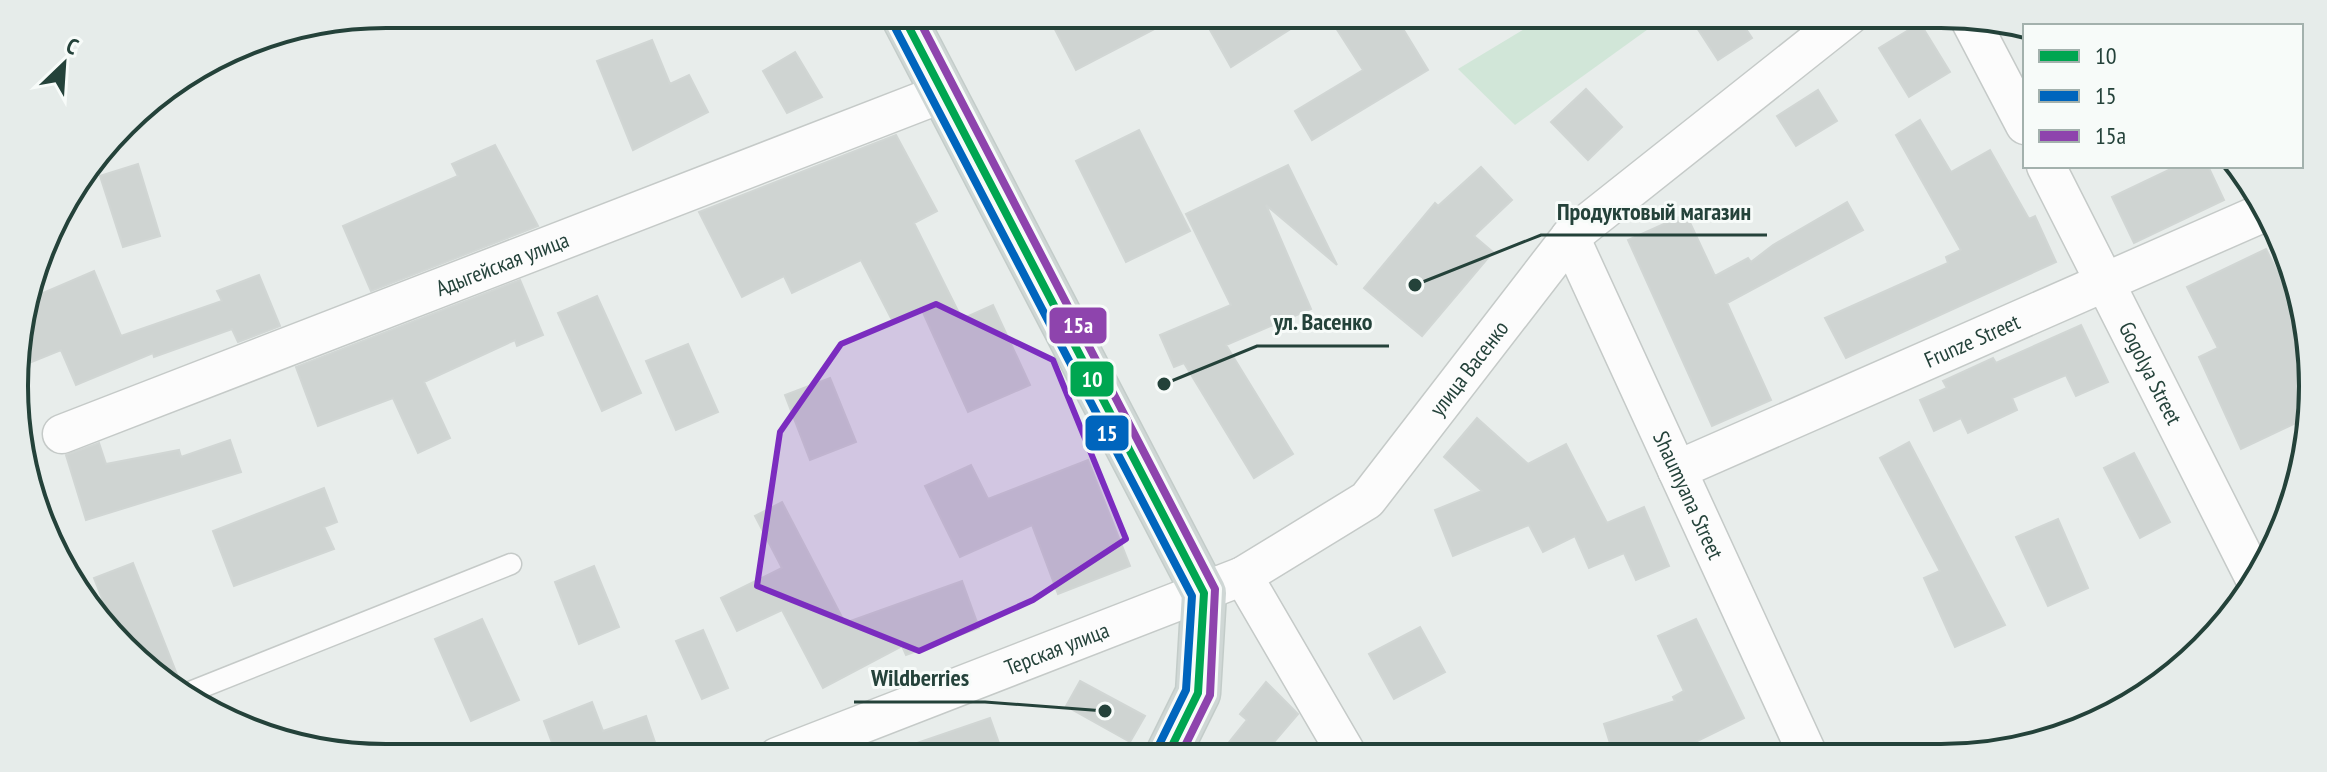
<svg xmlns="http://www.w3.org/2000/svg" width="2327" height="772" viewBox="0 0 2327 772" font-family="'PT Sans Narrow',sans-serif">
<rect width="100%" height="100%" fill="#e8edeb"/>
<path fill="#d1e6d8" d="M1549,14H1669L1515,125L1458,69Z"/>
<path fill="#cfd4d2" stroke="#d1d6d4" stroke-width="2" d="M1047,14H1183L1076,70Z
M1201,14H1314L1231,67Z
M1327,14H1394L1428,70L1312,140L1295,111L1363,70Z
M1688,14H1736L1752,38L1718,60Z
M1920,23L1950,72L1909,97L1879,48Z
M652,40L670,84L689,75L708,112L633,150L597,61Z
M795,52L822,97L787,113L763,71Z
M1586,89L1622,127L1588,160L1551,122Z
M1818,90L1837,121L1796,146L1777,116Z
M1920,120L1951,172L1990,150L2029,219L2035,216L2056,262L1846,358L1825,318L1948,263L1946,257L1961,250L1896,135Z
M1139,130L1190,231L1126,262L1076,161Z
M896,135L937,211L914,223L962,319L993,305L1030,385L968,412L921,308L893,322L861,260L792,293L784,276L742,297L699,212Z
M495,145L538,226L371,291L343,226L458,176L452,164Z
M138,164L160,236L123,247L100,176Z
M1288,165L1337,265L1266,205L1311,309L1226,345L1293,454L1254,478L1184,363L1174,367L1160,335L1231,305L1186,214Z
M2177,166H2208L2224,200L2134,243L2112,197Z
M1481,167L1512,200L1474,236L1493,252L1422,336L1364,288L1435,203L1438,206Z
M1847,202L1863,230L1727,303L1771,400L1712,426L1628,240L1686,214L1715,276L1748,258L1751,262L1773,245Z
M2266,249L2282,281L2289,277L2310,337L2304,419L2241,449L2199,357L2218,348L2187,287Z
M94,271L121,336L222,301L217,291L259,275L280,326L238,342L232,329L154,357L153,353L76,385L61,350L19,367L17,338L29,299Z
M520,280L543,335L517,346L515,340L424,382L450,438L418,453L393,398L318,426L296,367Z
M597,296L641,393L602,411L558,313Z
M2081,325L2108,382L2076,396L2066,375L2012,398L2017,410L1968,433L1961,418L1934,431L1920,400L1947,388L1943,381L1993,358L1996,363Z
M688,344L718,412L676,430L646,361Z
M830,378L856,442L810,460L785,395Z
M1477,418L1528,464L1566,444L1607,523L1644,507L1669,566L1636,580L1624,553L1589,568L1575,536L1543,552L1529,525L1453,556L1435,510L1482,491L1444,457Z
M230,440L241,472L86,520L66,455L99,443L106,464L179,450L181,457Z
M1909,442L2005,625L1955,647L1924,578L1940,571L1880,458Z
M2134,453L2170,522L2140,538L2104,468Z
M1088,460L1130,566L1058,594L1032,525L960,557L925,486L971,465L988,499Z
M324,488L337,522L324,527L334,549L234,586L213,531Z
M782,502L845,623L962,581L979,628L906,655L902,646L823,688L782,610L737,631L721,598L782,568L755,516Z
M2058,519L2088,588L2048,606L2016,537Z
M133,563L180,682L171,687L115,631L94,578Z
M594,566L619,627L579,644L555,582Z
M482,619L519,700L471,721L435,639Z
M1696,619L1744,718L1667,756H1614L1604,724L1675,701L1673,697L1684,691L1658,636Z
M1420,627L1445,672L1394,699L1369,654Z
M703,630L728,688L702,699L676,641Z
M1080,681L1145,716L1130,742L1066,706Z
M1266,682L1298,714L1262,756H1218L1247,720L1240,714Z
M592,702L603,731L646,716L660,757L541,758L540,752L554,748L544,721Z
M990,718L1004,757H892L891,752Z"/>
<g fill="none" stroke-linecap="round" stroke-linejoin="round">
<defs>
<path id="lane" d="M180,696L511,564"/>
<g id="street">
<path d="M1969,18L2025,125"/>
<path id="s1" d="M2046,166L2256,581"/>
<path id="s2" d="M1570,237L1808,755"/>
<path id="s3" d="M62,434L943,93"/>
<path id="s4" d="M1677,470L2267,211"/>
<path d="M1243,576L1348,756"/>
<path id="s5" d="M777,757L1243,576L1367,500L1570,237L1851,14"/>
</g>
<path id="primary" d="M902,14L1204,593L1198,693L1167,756"/>
</defs>
<use href="#lane" stroke="#c5cac8" stroke-width="23"/>
<use href="#street" stroke="#c5cac8" stroke-width="41"/>
<use href="#primary" stroke="#c3ccc9" stroke-width="47"/>
<use href="#lane" stroke="#fcfcfc" stroke-width="20"/>
<use href="#street" stroke="#fcfcfc" stroke-width="38"/>
<use href="#primary" stroke="#cfd7d5" stroke-width="44"/>
<defs>
<path id="bus-1" d="M902,14L1204,593L1198,693L1167,756"/>
<path id="bus-2" d="M891,20L1192,596L1186,690L1156,751"/>
<path id="bus-3" d="M916,14L1215,589L1210,695L1180,756"/>
</defs>
<use href="#bus-1" stroke="#f7fbf9" stroke-width="14"/>
<use href="#bus-2" stroke="#f7fbf9" stroke-width="14"/>
<use href="#bus-3" stroke="#f7fbf9" stroke-width="14"/>
<use href="#bus-1" stroke="#00a651" stroke-width="8"/>
<use href="#bus-2" stroke="#0065bd" stroke-width="8"/>
<use href="#bus-3" stroke="#8e44ad" stroke-width="8"/>
</g>
<path fill="#7b2cbf" fill-opacity="0.2" stroke="#7b2cbf" stroke-width="6" stroke-linejoin="round" d="M936,304L1053,360L1126,539L1033,600L919,651L757,586L780,432L841,344Z"/>
<g text-anchor="middle" stroke-width="6" stroke-linejoin="round" paint-order="stroke">
<g font-size="22" fill="#24423a" stroke="#f7fbf9">
<text dy="8" stroke="none"><textPath href="#s3" startOffset="472">Адыгейская улица</textPath></text>
<text dy="8" stroke="none"><textPath href="#s4" startOffset="322">Frunze Street</textPath></text>
<text dy="8" stroke="none"><textPath href="#s5" startOffset="812">улица Васенко</textPath></text>
<text dy="8" stroke="none"><textPath href="#s1" startOffset="232">Gogolya Street</textPath></text>
<text dy="8" stroke="none"><textPath href="#s2" startOffset="284">Shaumyana Street</textPath></text>
<text dy="8" stroke="none"><textPath href="#s5" startOffset="300">Терская улица</textPath></text>
</g>
</g>
<path d="M0 0H2327V772H0ZM386 28H1941A358 358 0 0 1 2299 386V386A358 358 0 0 1 1941 744H386A358 358 0 0 1 28 386V386A358 358 0 0 1 386 28Z" fill="#e6ecea" fill-rule="evenodd"/>
<path fill="none" stroke="#24423a" stroke-width="4" d="M386 28H1941A358 358 0 0 1 2299 386V386A358 358 0 0 1 1941 744H386A358 358 0 0 1 28 386V386A358 358 0 0 1 386 28Z"/>
<path fill="none" stroke="#24423a" stroke-width="3" d="M1415 285L1541 235H1767M1164 384L1257 346H1389M1105 711L985 702H854"/>
<g fill="#24423a" stroke="#f7fbf9" stroke-width="3">
<circle cx="1415" cy="285" r="8"/>
<circle cx="1164" cy="384" r="8"/>
<circle cx="1105" cy="711" r="8"/>
</g>
<g font-size="24" text-anchor="middle" font-weight="bold" fill="#24423a" stroke="#f7fbf9" stroke-width="6" stroke-linejoin="round" paint-order="stroke">
<text x="1654" y="220">Продуктовый магазин</text>
<text x="1323" y="330">ул. Васенко</text>
<text x="920" y="686">Wildberries</text>
</g>
<g stroke="#f7fbf9" stroke-width="3">
<rect x="1048" y="306" width="60" height="39" rx="8" fill="#8e44ad"/>
<rect x="1069" y="360" width="46" height="38" rx="8" fill="#00a651"/>
<rect x="1084" y="414" width="46" height="38" rx="8" fill="#0065bd"/>
</g>
<g font-size="22" text-anchor="middle" font-weight="bold" fill="#fff">
<text x="1078" y="333">15а</text>
<text x="1092" y="387">10</text>
<text x="1107" y="441">15</text>
</g>
<rect x="2023" y="24" width="280" height="144" fill="#f7fbf9" stroke="#a3b1ad" stroke-width="2"/>
<rect x="2039" y="50" width="40" height="12" fill="#00a651" stroke="#a3b1ad" stroke-width="2"/>
<text x="2095" y="64" font-size="24" fill="#24423a">10</text>
<rect x="2039" y="90" width="40" height="12" fill="#0065bd" stroke="#a3b1ad" stroke-width="2"/>
<text x="2095" y="104" font-size="24" fill="#24423a">15</text>
<rect x="2039" y="130" width="40" height="12" fill="#8e44ad" stroke="#a3b1ad" stroke-width="2"/>
<text x="2095" y="144" font-size="24" fill="#24423a">15а</text>
<g transform="translate(64 64) rotate(25)" stroke="#f7fbf9" stroke-width="6" paint-order="stroke">
<path d="M0-6L14 30L0 20L-14 30Z" fill="#24423a"/>
<text y="-12" font-size="22" font-weight="bold" text-anchor="middle" fill="#24423a">С</text>
</g>
</svg>
